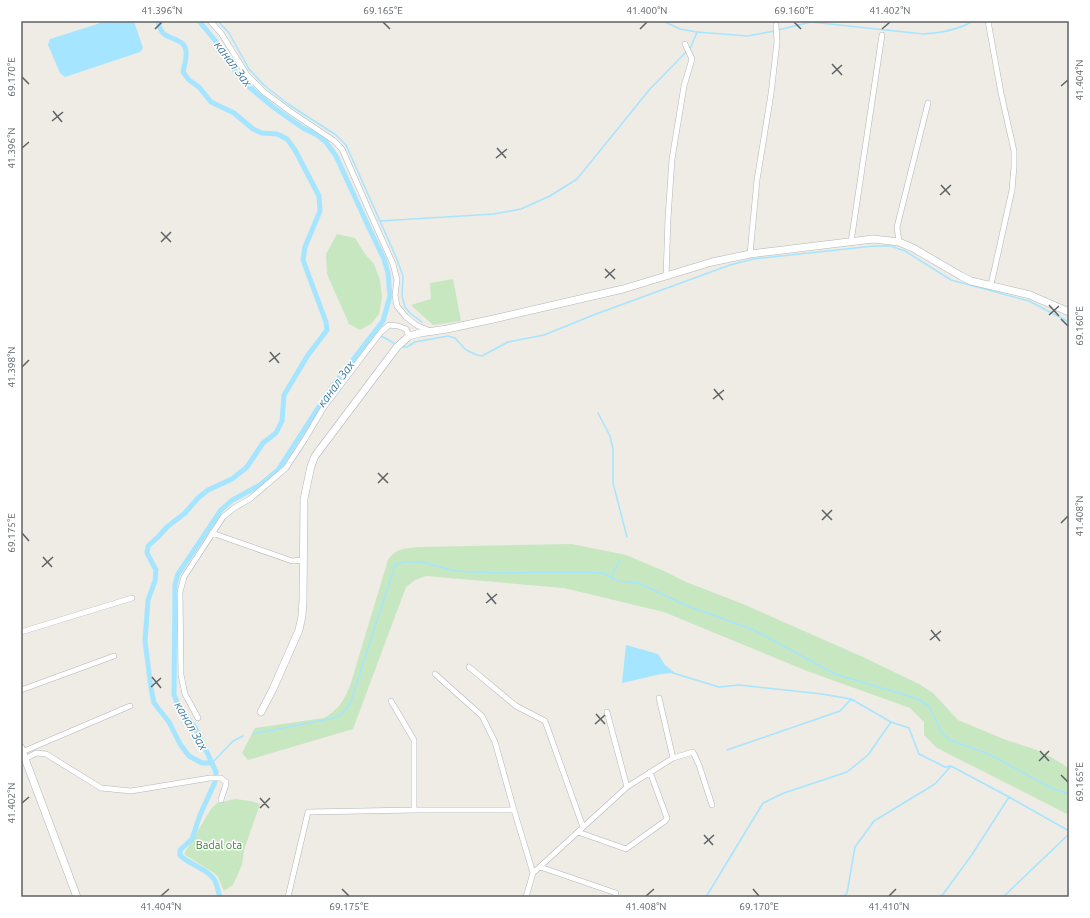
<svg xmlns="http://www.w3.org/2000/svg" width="1090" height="918" viewBox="0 0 1090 918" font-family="Ubuntu,sans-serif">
<rect width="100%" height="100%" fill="#efebe5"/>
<path fill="#c7e7c1" d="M337,234L355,238L365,254L374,264L380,280L382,297L379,314L371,324L360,330L349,324L327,274L326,254Z
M453,279L461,321L433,325L411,305L431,299L430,283Z
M571,544L626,555L664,571L686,582L743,604L863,657L919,684L933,693L958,720L1006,740L1034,749L1046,754L1069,768V815L937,748L924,735V722L910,708L807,671L664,612L564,588L426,576L415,580L406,587L353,729L248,760L242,753L255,728L324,718C340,708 342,703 350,686L388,560C396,548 404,549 418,547Z
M235,799L251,801L260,804L244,850L242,865L233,885L224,891L217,875L184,854L211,809L217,803Z"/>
<path fill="#a5e5ff" d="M107,21H134L143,48L140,52L65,77L60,73L48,45L50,39Z
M626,645L658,654L665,665L675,673L661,674L622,683Z"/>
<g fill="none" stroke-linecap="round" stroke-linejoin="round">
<path stroke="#a5e5ff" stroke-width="1.5" d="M218,21L229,33L249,69L264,85L288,104L336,135L346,145L396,257L403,276L402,296L405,307L411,314L422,322
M663,21L680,29L697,32L747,36L775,31
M778,30L811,22L923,34C940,33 958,30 973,21
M690,49L697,32
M380,221L494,214L521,209L550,196L577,179L650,89L687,51
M374,332L394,343
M403,347H407L415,342L448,336L455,338L466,350L477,355L482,356L508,342L544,335L596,314L730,265L753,259L874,246H891L905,251L951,280L1029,301L1069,322
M598,413L610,436L613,449V483L627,537
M611,577L620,560
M673,673L719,687L739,685L822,694L851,699L891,722L909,728L919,754L945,767L951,766L1009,797L1069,831
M253,734L329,719L340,716L350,704L395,565L403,562H422L455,571L495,573L578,572L603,573L618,581L639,583L685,605L754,630L835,674L918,699L929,706L942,733L950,740L991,755L1051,788L1069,794
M727,750L840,711L851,699
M212,763L233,741L243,736
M706,897L763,803L784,793L847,772L868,755L891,722
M843,897L847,893L855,847L874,821L935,784L951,766
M941,897L971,856L1009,797
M1003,897L1069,834"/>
<path stroke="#a5e5ff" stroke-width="5" d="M158,21C159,25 160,30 163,33C170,40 186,39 186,52C187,59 184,66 183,72L189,80L199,87L211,102L234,113L253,129L262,133L277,134L287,139L295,150L319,196L320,211L305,247L303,260L326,322L327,330L308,355L284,395L282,421L276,433L263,443L247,467L232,479L208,490L198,498L185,513L167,527L158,537L148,546L147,553L156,570L155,581L148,600L145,641L151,688L154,703L169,722L180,744L189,756L202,763H212
M199,21L223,50L236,73L247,85L273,107L303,128L317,135L326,142L336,156L370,230L384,259L388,273L390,296L383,321L331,388L278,470L260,485L231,501L221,510L178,574L175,585L174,695L179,707L194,726L198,733L216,772L215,782L200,815L192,839L180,850V855C189,865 205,867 214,879C217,884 218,891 220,897"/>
<defs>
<path id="street" d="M210,21L221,33L247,75L264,92L291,112L333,140L342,149L371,215L393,264L397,280L395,295L397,306L406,317L416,325L430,331
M988,21L1001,93L1014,151V166L1012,190L991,285
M851,242L882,35
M899,242L897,227L928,103
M750,254L757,180L771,94L777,42L776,25
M666,277L668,218L672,159L684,86L692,59L685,44
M212,533L292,561L304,560
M21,632L132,598
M469,667L516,706L545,721L583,827
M435,674L482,716L495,742L514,810
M21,690L114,656
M659,698L673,758
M391,701L414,740V810
M607,712L627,787
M198,718L185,694L181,675L180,592L184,577L223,517L234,508L250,499L286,468L305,439L324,407L381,332L389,325L398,326L406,329L409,336
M21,751L22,752L130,706
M25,759L36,753L46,754L101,788L131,791L210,778H221L226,782C226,788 222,794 221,800
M578,832L626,849L665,821L667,818L650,772
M540,867L616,893
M288,897L308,812L414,810H514L533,873
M526,897L533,873L627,787L673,758L693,752L699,765L712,805"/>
<path id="secondary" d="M261,712L273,689L299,630L302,616L303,600L304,499L311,466L315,456L397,347L409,336L420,333L447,329L498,318L623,289L712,262L750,254L873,239L899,242L913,248L961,276L971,281L1030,295L1069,312
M21,748L77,897"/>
</defs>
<use href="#street" stroke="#b2b6ba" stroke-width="6"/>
<use href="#secondary" stroke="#b1b6ba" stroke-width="8"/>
<use href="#street" stroke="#fff" stroke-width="5"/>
<use href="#secondary" stroke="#fff" stroke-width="7"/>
</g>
<path fill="none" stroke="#5d6265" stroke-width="1.5" d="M383,22L390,29M794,22L801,29M155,29L162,22M640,29L647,22M882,29L890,22M832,64L842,75M832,74L842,65M22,77L29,84M1061,86L1068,80M53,111L62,122M52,121L63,112M22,148L29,142M497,148L506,158M496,158L507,149M941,185L950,195M940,195L951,185M161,232L171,242M161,242L171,232M605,269L615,279M605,278L615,269M1049,305L1059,316M1049,315L1059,306M1061,319L1068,326M270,352L279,363M269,362L280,353M22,367L29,360M714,389L723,400M713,399L724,390M378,473L388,483M378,483L388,473M822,510L832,520M822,520L832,510M1061,523L1068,516M22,533L29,541M43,557L52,567M42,567L53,557M487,593L496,604M486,603L497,594M931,630L940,641M930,640L941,631M152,677L161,688M151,687L161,678M596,714L605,724M595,724L605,715M1040,751L1049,761M1039,761L1049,751M1061,775L1068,782M260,798L269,808M22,803L29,797M260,808L270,798M704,835L713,845M704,844L714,835M342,889L349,896M753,889L759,896M161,896L169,889M646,896L654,889M889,896L896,889"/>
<g text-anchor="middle" stroke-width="3" stroke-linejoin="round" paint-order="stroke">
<g font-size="11" fill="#3c8534" stroke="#fff">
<text x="219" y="849">Badal ota</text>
</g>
<g font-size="12" font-style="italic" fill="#3b7ba1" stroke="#fff">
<text transform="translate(233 64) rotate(53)" y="4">канал Зах</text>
<text transform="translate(336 384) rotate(-54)" y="4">канал Зах</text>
<text transform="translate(191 726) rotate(60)" y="4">канал Зах</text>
</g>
</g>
<rect width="1090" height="918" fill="none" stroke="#ffffff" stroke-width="44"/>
<rect x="22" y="22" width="1046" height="874" fill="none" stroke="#5d6265" stroke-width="1.5"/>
<g font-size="10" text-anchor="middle" fill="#5d6265">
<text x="162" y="14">41.396°N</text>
<text x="383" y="14">69.165°E</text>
<text x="647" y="14">41.400°N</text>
<text x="794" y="14">69.160°E</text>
<text x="890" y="14">41.402°N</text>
<text transform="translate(11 77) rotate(-90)" y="4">69.170°E</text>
<text transform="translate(1079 80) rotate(-90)" y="4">41.404°N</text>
<text transform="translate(11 148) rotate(-90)" y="4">41.396°N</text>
<text transform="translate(1079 326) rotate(-90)" y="4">69.160°E</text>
<text transform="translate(11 367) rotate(-90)" y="4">41.398°N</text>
<text transform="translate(1079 516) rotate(-90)" y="4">41.408°N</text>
<text transform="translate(11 533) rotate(-90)" y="4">69.175°E</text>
<text transform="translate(1079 782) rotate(-90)" y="4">69.165°E</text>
<text transform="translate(11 803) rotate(-90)" y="4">41.402°N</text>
<text x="161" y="910">41.404°N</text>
<text x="349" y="910">69.175°E</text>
<text x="646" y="910">41.408°N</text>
<text x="759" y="910">69.170°E</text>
<text x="889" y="910">41.410°N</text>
</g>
</svg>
